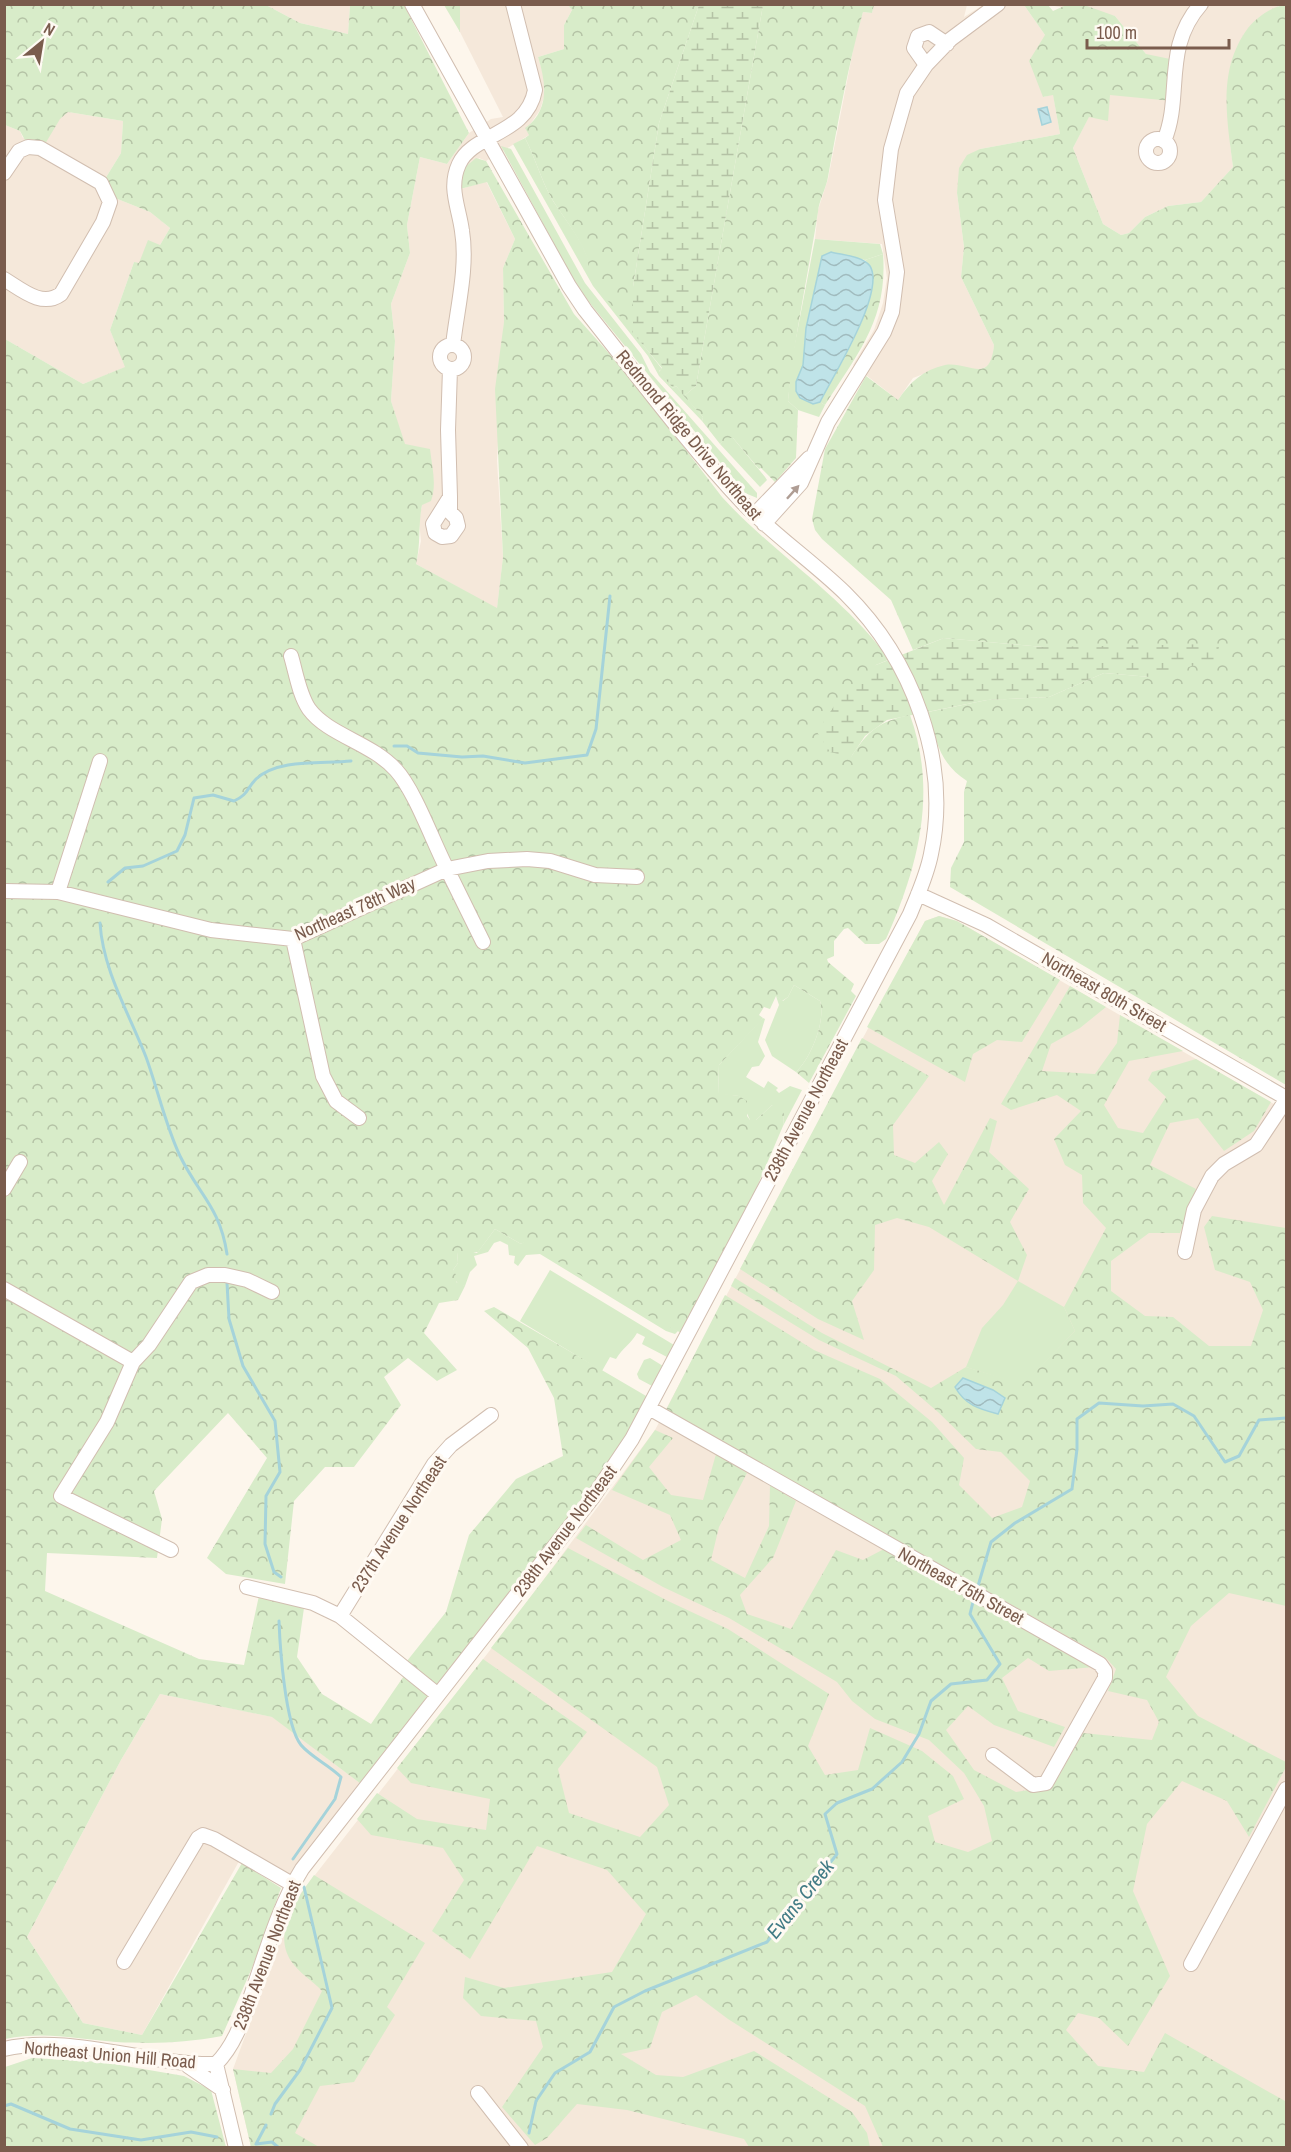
<svg xmlns="http://www.w3.org/2000/svg" width="1291" height="2152" viewBox="0 0 1291 2152" font-family="'Archivo Narrow',sans-serif">
<defs>
<pattern id="forest-crowns" width="20" height="18" patternUnits="userSpaceOnUse" patternTransform="scale(1.5)"><rect width="20" height="18" fill="#d8ecc9"/><path d="M2 6a3 3 0 1 1 6 0M12 15a3 3 0 1 1 6 0" fill="none" stroke="#b4c2a5"/></pattern>
<pattern id="wetland-marsh" width="20" height="14" patternUnits="userSpaceOnUse" patternTransform="scale(1.5)"><rect width="20" height="14" fill="#d8ecc9"/><path d="M1 5h8M5 5V1M11 12h8M15 12V8" fill="none" stroke="#b4c2a5"/></pattern>
<pattern id="water-waves" width="16" height="10" patternUnits="userSpaceOnUse" patternTransform="scale(1.5)"><rect width="16" height="10" fill="#bfe3e8"/><path d="M0 5q4-4 8 0t8 0" fill="none" stroke="#a0bbbe"/></pattern>
</defs>
<rect width="100%" height="100%" fill="#fdf6ec"/>
<path fill="#f5e8da" d="M266,5H350L348,34L300,23Z
M460,5H568L572,10L564,25V49L538,57L544,77V97L540,110L529,126V135L486,161L479,158L461,189L486,181L515,239L503,268L504,322L497,461L503,557L497,609L416,564L421,541L419,521L422,505L391,401L395,341L391,304L410,253L407,225L420,157L447,164L469,133L491,119L503,117L460,32Z
M874,5H967L964,17L983,5H1024L1045,35L1044,97L1053,94L1060,134L980,149L957,193L964,247L961,277L994,345L993,357L988,366L979,370L947,365L913,378L898,400L853,365L874,330L883,303L887,278L882,244L815,239L818,210L828,179L855,40L863,12L872,13Z
M1048,5H1284L1278,6L1230,143L1233,167L1201,202L1168,206L1145,217L1129,233L1121,235L1103,224L1073,148L1089,116L1146,54L1115,16Z
M68,112L123,121L121,153L105,179L115,198L150,212L170,228L160,245L139,264L134,262L110,330L126,367L83,384L5,339V125L20,131L23,138Z
M939,916L957,921L1286,1111V2147H251L233,2069L289,1917L301,1893L512,1622L655,1430L925,921Z
M160,1694L273,1717L365,1787L292,1884L242,1856L142,2035L83,2023L27,1937L121,1760Z"/>
<path fill="#d8ecc9" d="M525,138C535,157 541,180 552,199C561,215 596,255 588,274L662,369L659,371L673,388L676,386L703,417L702,421L659,376L648,356L593,286L513,144Z
M501,146L511,149L585,283L641,354L650,372L757,493V498L745,493L589,302L572,277Z
M815,239L880,244L883,254L865,260L831,252L806,328L803,365L796,382L813,404L820,402L825,405L819,417L798,410L788,401L791,364Z
M726,438H733L765,477L767,480L760,487L720,444Z
M794,985L820,1001C826,1021 811,1058 796,1072L772,1056L765,1040L779,1005L776,996L783,1001L788,997Z
M763,1018L765,1019L758,1042L765,1056L759,1066L752,1067L746,1077L764,1088L768,1081L778,1088L776,1090L779,1093L790,1086L802,1090L783,1126L784,1114L772,1105L756,1120H750L739,1096L718,1094L719,1065Z
M495,1229L521,1244L525,1241L678,1331L675,1334L666,1331L540,1254L526,1255L518,1266L514,1263L515,1256L509,1255L508,1245L500,1241L494,1243L488,1252L474,1256L477,1265L470,1272L465,1286C455,1285 455,1279 453,1270L458,1263L457,1252L466,1250L477,1253Z
M550,1270L674,1345L667,1357L642,1344L645,1337L637,1333C631,1344 623,1347 616,1359L610,1357L602,1371L520,1321Z
M1018,1281L1064,1307L1075,1331L1023,1385L966,1367L982,1328L1003,1305Z
M650,1358L663,1366L654,1387L639,1379L637,1374L644,1360Z"/>
<path fill="url(#forest-crowns)" d="M5,5H266L300,23L348,34L350,5H404L469,133L447,164L420,157L407,225L410,253L391,304L395,341L391,401L405,444L430,449C432,467 437,484 431,501L422,505C418,525 421,544 416,564L497,608L503,557L495,389L504,322L503,268L515,239L487,182L460,189L464,168L476,158L486,161L574,314L630,377L722,497C773,553 839,593 885,654L888,660L876,665L851,757C868,731 879,721 910,715C938,793 918,867 886,939L879,944H865L848,928L844,929L834,941V956L827,959L828,962L854,984L851,991L856,996L809,1083L796,1072C811,1058 826,1021 820,1001L794,985L788,997L782,1001L776,996L770,1009L764,1007L759,1015L763,1018L760,1022L719,1065L718,1093L739,1096L747,1101V1116L750,1120H756L772,1105L780,1107L784,1114L783,1126L717,1280L687,1336L645,1314L525,1242L521,1244L495,1229L478,1252H457L458,1263L453,1270L458,1278L456,1282L465,1286L458,1300L439,1303L424,1333L457,1370L437,1381L408,1358L384,1377L401,1405L354,1467H325L294,1501L285,1584L226,1574L207,1558L267,1458L228,1413L154,1491L162,1519L157,1558L47,1553L45,1591L199,1659L244,1665L260,1591L305,1601L297,1657L322,1694L371,1724L408,1670L403,1666L446,1612L469,1535L516,1479L563,1456L554,1398L528,1348L484,1311L494,1307L653,1400L632,1439L365,1787L272,1717L160,1694L121,1760L27,1937L83,2023L142,2035L242,1863L281,1888L252,1968L222,2036C184,2043 154,2044 116,2042C75,2039 46,2031 5,2039V339L83,384L125,367L110,330L134,262L139,263L148,240L160,245L170,228L150,212L115,198L105,179L121,153L123,121L68,112L60,119L45,144L26,142L20,131L5,125Z
M444,5H460V32Z
M568,5H699L659,123L633,287V333L587,274C596,256 561,215 552,199C541,180 535,157 525,138L529,135L525,128C550,111 546,82 538,57L564,49V25L572,10Z
M763,5H874L872,13L863,12C848,66 838,122 828,177C826,189 819,200 818,212C808,275 794,338 788,401L798,410L796,458L775,482L761,468L759,469L733,438H727L720,444L702,421L703,417L684,396L696,386Z
M1024,5H1048L1053,11L1064,6H1087L1115,16L1146,54L1175,60L1172,101L1110,95L1108,121L1089,117L1073,148L1103,224L1121,235L1129,233L1145,217L1168,206L1201,202L1233,167C1227,119 1217,70 1248,28C1257,17 1272,6 1286,5V1085L950,887L951,868L964,842V792L967,781C940,764 936,741 928,712L987,700L1049,697L1104,673L1150,677L1043,647L944,638L913,650L891,600L822,539L815,530L812,519L825,449L866,376L898,400C910,382 923,370 945,365C969,361 990,386 994,345L961,277L964,247L957,193L959,168L967,155L980,149L1060,134L1053,95L1043,97L1029,61L1045,35Z
M883,254C888,319 858,353 825,405L820,402C835,372 891,289 865,260Z
M939,916L957,921L1060,980L1022,1042L997,1040L973,1054L965,1082L867,1027L925,921Z
M1070,986L1106,1007L1080,1028L1051,1044L1042,1071L1095,1074L1117,1043L1120,1015L1183,1051L1129,1061L1104,1105L1118,1128L1143,1133L1166,1097L1148,1080L1152,1072L1196,1059L1271,1102L1254,1131L1224,1151L1198,1118L1170,1123L1150,1165L1196,1189L1180,1233H1149L1111,1261V1291L1145,1316L1173,1317L1209,1346H1251L1263,1310L1250,1282L1215,1270L1204,1227L1212,1216L1286,1228V1606L1229,1593L1191,1626L1166,1677L1198,1716L1286,1762V1767L1249,1837L1227,1801L1182,1781L1147,1824L1133,1891L1170,1976L1128,2046L1099,2018L1078,2013L1066,2030L1098,2066L1144,2072L1165,2033L1285,2101L1286,2099V2147H883L865,2106L728,2019L696,1995L662,2012L650,2048L621,2054L656,2075L683,2077L754,2051L852,2112L867,2133L870,2147H749L744,2139L627,2110L577,2104L547,2138L535,2145L502,2107L543,2047L536,2021L481,2016L463,1998L465,1977L504,1988L612,1972L646,1914L607,1870L537,1846L470,1959L432,1931L464,1880L443,1848L371,1835L357,1819L377,1793L417,1819L486,1830L490,1799L411,1783L397,1768L483,1659L587,1732L558,1769L569,1813L640,1837L669,1805L657,1767L491,1648L568,1548L668,1601L728,1629L829,1694L808,1746L825,1775L858,1770L870,1728L922,1751L953,1776L964,1799L928,1816L935,1842L968,1852L992,1841L984,1806L964,1773L929,1740L875,1719L852,1701L837,1682L729,1618L663,1587L576,1538L586,1525L643,1560L681,1540L670,1515L612,1490L655,1430L673,1438L649,1467L671,1495L703,1500L716,1454L747,1473L719,1527L711,1560L745,1578L769,1526L770,1485L796,1501L773,1558L740,1595L747,1614L791,1629L836,1550L863,1560L884,1549L1094,1667L1049,1671L1028,1658L1002,1678L1018,1711L1065,1727L1054,1747L994,1725L968,1706L946,1730L974,1770L1016,1792L1053,1786L1083,1733L1152,1740L1159,1722L1147,1700L1108,1691L1116,1669L1106,1658L666,1410L725,1295L814,1350L880,1379L932,1422L964,1458L959,1485L992,1518L1022,1507L1030,1481L1001,1452L976,1449L938,1412L896,1376L819,1340L731,1286L735,1278L822,1333L931,1388L966,1367L1023,1384L1075,1331L1064,1307L1106,1228L1083,1203L1082,1175L1065,1165L1054,1139L1081,1111L1057,1095L1011,1110L1001,1104Z
M862,1038L929,1076L893,1125L894,1155L915,1163L939,1142L948,1154L932,1181L944,1205L990,1118L997,1121L989,1152L1029,1189L1010,1222L1027,1255L1018,1281L929,1227L897,1218L875,1225L874,1270L852,1301L864,1340L818,1319L740,1269Z
M314,1875L425,1943L387,2007L395,2015L354,2082L320,2086L295,2133L319,2147H251L233,2069L271,2073L293,2049L322,1991C313,1981 299,1973 291,1961C272,1932 297,1899 314,1875Z
M32,2058L102,2062L184,2076L211,2090L226,2147H5V2067Z"/>
<path fill="url(#wetland-marsh)" d="M699,5H763L696,386L684,396L676,386L673,388L659,372L662,368L633,333V287L659,123Z
M944,638L1043,647L1220,644L1215,660L1150,677L1104,673L1049,697L987,700L887,720L865,736L851,757L830,752L817,732L838,700L876,665Z"/>
<path fill="url(#water-waves)" stroke="#a5d3da" stroke-width="1.5" d="M1047,107L1051,122L1042,125L1038,109Z
M831,252C842,255 863,256 870,266C886,292 833,376 820,402L813,404L800,398L796,391V382L803,365L806,328L822,256Z
M963,1378L993,1390L1005,1398L998,1414C979,1409 965,1405 955,1387Z"/>
<g fill="none" stroke-linecap="round" stroke-linejoin="round">
<path stroke="#a5d3da" stroke-width="3" d="M394,746H407L418,753L462,757L483,756L525,763L587,755L596,729L610,596
M108,882L125,868L143,866L177,851L185,835L194,798L213,795L234,801C249,794 246,789 256,779C278,758 323,764 351,761
M100,923C103,971 129,1013 146,1057C158,1090 165,1124 180,1156C199,1195 220,1207 227,1254
M227,1283L229,1319L243,1366L275,1421L280,1472L266,1496L265,1544L274,1572L281,1577
M978,1586L991,1542L1015,1523L1072,1489L1077,1449V1419L1099,1403L1143,1406L1173,1404L1194,1416L1225,1462L1239,1456L1259,1420L1286,1418
M279,1621C280,1647 285,1725 301,1745C311,1757 329,1765 341,1777L335,1799L293,1859
M4,2106L11,2104L70,2129L141,2140L191,2132L217,2137
M271,2114L275,2104L300,2070L332,2008L304,1887
M529,2133L536,2101L555,2073L590,2052L614,2007L645,1991L767,1942L837,1854L825,1814L837,1803L872,1789L902,1762L919,1734L931,1701L951,1684L987,1680L1000,1664L970,1614L973,1602
M256,2144L272,2142L279,2148
M256,2144L266,2125"/>
<defs>
<path id="minor" d="M926,65L914,48L918,36L929,32L947,44
M1146 151a12 12 0 1 1 24 0a12 12 0 1 1-24 0Z
M1164,141C1183,96 1162,48 1201,4
M4,173L19,151L28,147L40,148L101,183L110,202L103,222L61,294C42,308 22,290 4,279
M440 357a12 12 0 1 1 24 0a12 12 0 1 1-24 0Z
M453,345C457,309 468,267 462,231C459,207 448,188 459,164C473,133 527,135 535,90L513,4
M450,369L448,430L450,497
M450,497V512L456,518L458,526L451,536L442,537L435,533L433,524Z
M755,514L809,458
M764,524L801,483L828,422L884,332L892,312L897,272L885,200L891,149L907,93L926,65L951,39L998,4
M291,656C296,673 299,694 309,709C328,735 372,743 396,770C415,791 433,842 447,869L488,861L527,859L550,861L595,875L637,877
M4,891L58,892L211,930L293,939L447,869L483,942
M58,892L100,761
M918,894L986,925L1286,1098
M293,939L323,1076L336,1101L359,1118
M4,1189L20,1162
M1185,1252L1194,1210L1212,1176L1224,1164L1256,1145L1286,1100
M4,1289L133,1362
M649,1408L1100,1664L1105,1671V1678L1046,1783L1033,1785L993,1755
M171,1550L61,1496L107,1422L133,1362L149,1345L191,1282L208,1275H225L247,1280L272,1292
M247,1587L313,1603L340,1616L438,1695
M340,1616L434,1464L451,1445L491,1415
M124,1962L198,1838L203,1835L214,1839L292,1884
M1191,1964L1286,1789
M4,2049C68,2033 149,2066 216,2064
M216,2064C236,2044 244,2016 253,1990C267,1949 279,1906 302,1869L593,1497L632,1439L910,914C918,894 927,875 931,854C951,761 912,659 845,593C813,562 775,536 743,503C687,443 637,375 585,310L569,286L412,4
M216,2064L236,2148
M188,2066L223,2090
M478,2093L521,2148"/>
</defs>
<use href="#minor" stroke="#d1beb0" stroke-width="16"/>
<use href="#minor" stroke="#fff" stroke-width="14"/>
</g>
<defs><path id="oneway-solid" d="M-6-.8H1V-3.2L6.5 0L1 3.2V.8H-6Z" transform="scale(1.5)"/></defs>
<use fill="#af9d94" href="#oneway-solid" transform="translate(793 492) rotate(-48)"/>
<g text-anchor="middle" stroke-width="6" stroke-linejoin="round" paint-order="stroke">
<g font-size="18" fill="#7a5c4d" stroke="#fffaf3">
<text transform="translate(689 435) rotate(50)" y="6">Redmond Ridge Drive Northeast</text>
<text transform="translate(355 909) rotate(-24)" y="6">Northeast 78th Way</text>
<text transform="translate(1104 992) rotate(30)" y="6">Northeast 80th Street</text>
<text transform="translate(806 1110) rotate(-62)" y="6">238th Avenue Northeast</text>
<text transform="translate(399 1524) rotate(-57)" y="6">237th Avenue Northeast</text>
<text transform="translate(565 1531) rotate(-53)" y="6">238th Avenue Northeast</text>
<text transform="translate(961 1586) rotate(29)" y="6">Northeast 75th Street</text>
<text transform="translate(267 1955) rotate(-69)" y="6">238th Avenue Northeast</text>
<text transform="translate(110 2055) rotate(5)" y="6">Northeast Union Hill Road</text>
</g>
<g font-size="20" font-style="italic" fill="#437c86" stroke="#fffaf3">
<text transform="translate(800 1899) rotate(-51)" y="7">Evans Creek</text>
</g>
</g>
<rect width="1291" height="2152" fill="none" stroke="#7a5c4d" stroke-width="12"/>
<g transform="translate(42 42) rotate(30)" stroke="#fffaf3" stroke-width="4.5" paint-order="stroke">
<path d="M0-4.5L10 22L0 15L-10 22Z" fill="#7a5c4d"/>
<text y="-9" font-size="16" font-weight="bold" text-anchor="middle" fill="#7a5c4d">N</text>
</g>
<path d="M1087 39v9h142v-9" fill="none" stroke="#7a5c4d" stroke-width="3"/>
<text x="1096" y="39" font-size="18" fill="#7a5c4d" stroke="#fffaf3" stroke-width="4.5" paint-order="stroke">100 m</text>
</svg>
